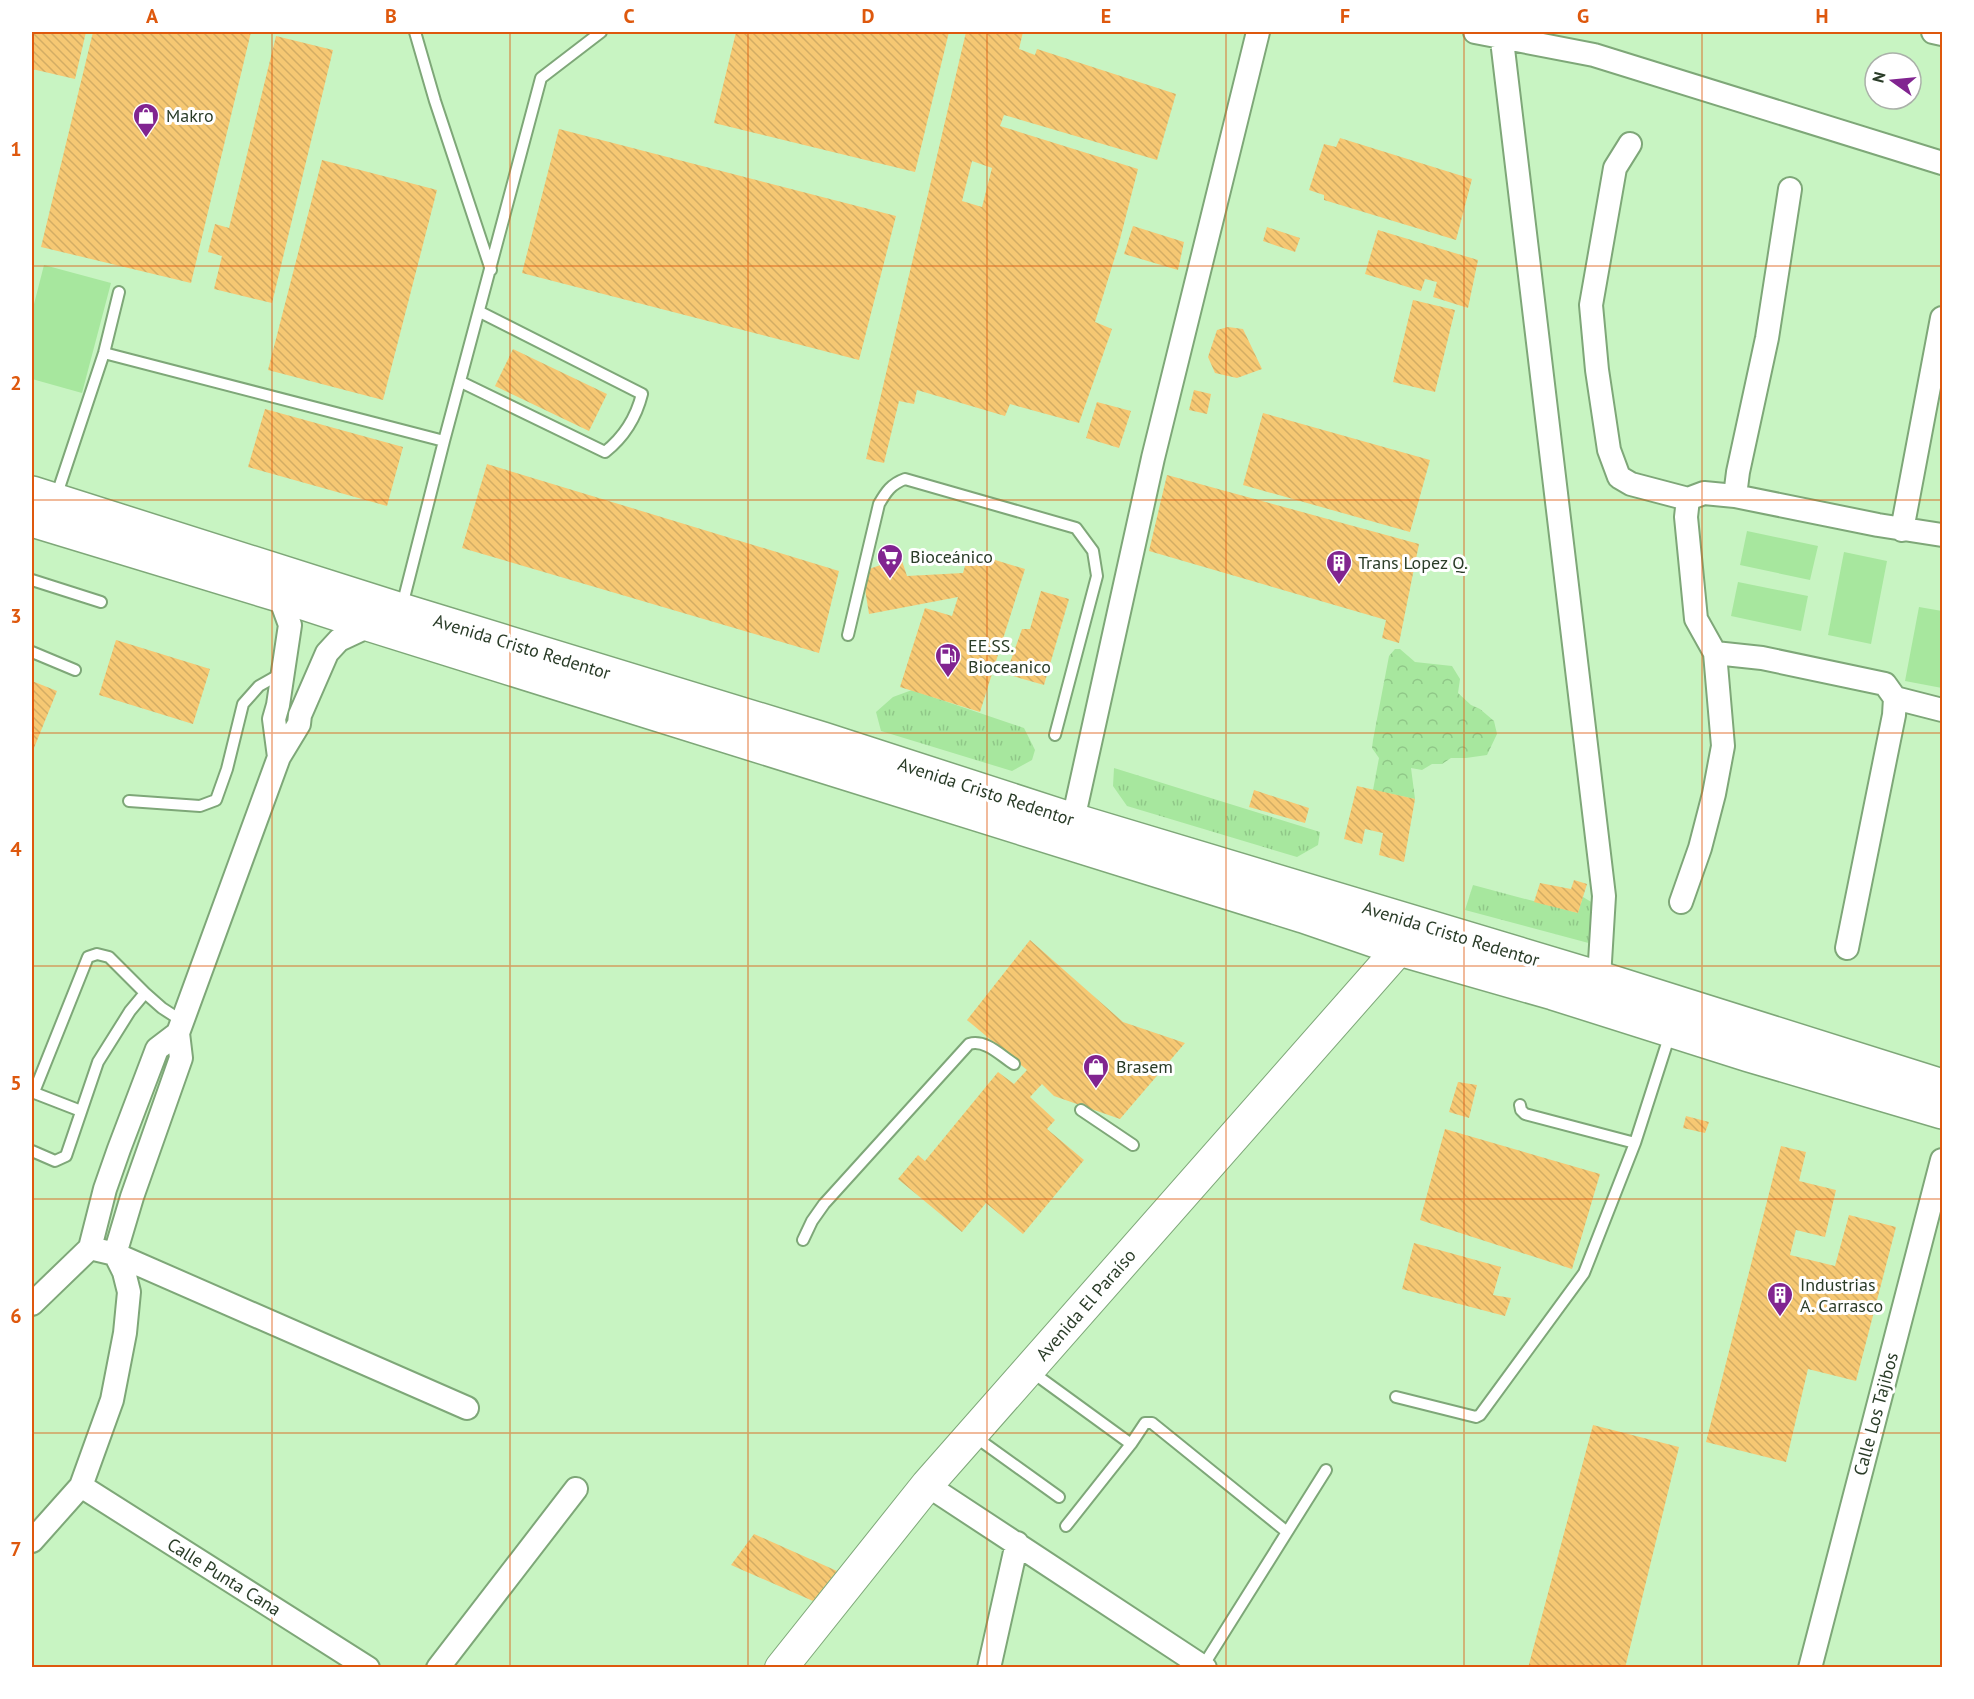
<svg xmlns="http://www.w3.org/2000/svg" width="1974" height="1699" viewBox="0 0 1974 1699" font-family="'PT Sans',sans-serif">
<defs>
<pattern id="grass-tufts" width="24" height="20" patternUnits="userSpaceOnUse" patternTransform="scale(1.5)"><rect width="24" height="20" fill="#a7e79e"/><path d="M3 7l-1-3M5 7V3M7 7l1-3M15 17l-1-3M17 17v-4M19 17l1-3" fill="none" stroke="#90c788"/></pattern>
<pattern id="forest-crowns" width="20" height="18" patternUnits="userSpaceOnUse" patternTransform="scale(1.5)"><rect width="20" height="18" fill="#a7e79e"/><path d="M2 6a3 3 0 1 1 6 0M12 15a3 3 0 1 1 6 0" fill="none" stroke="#90c788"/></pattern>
<pattern id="building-back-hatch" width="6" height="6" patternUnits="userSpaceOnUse" patternTransform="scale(1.5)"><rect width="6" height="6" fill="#f6c873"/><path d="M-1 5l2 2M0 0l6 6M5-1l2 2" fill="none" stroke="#d3ad64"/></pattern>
</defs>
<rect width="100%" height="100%" fill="#c8f4c2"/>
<path fill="url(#grass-tufts)" d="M912,690L1024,728L1035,750L1032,760L1012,771L881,731L876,712L893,697Z
M1114,768L1320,832L1318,845L1297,857L1127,806L1113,786Z
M1473,885L1578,913L1583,897L1598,906L1596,945L1465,910Z"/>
<path fill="url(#forest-crowns)" d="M1395,649H1400L1415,662L1452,666L1460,679L1458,693L1471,705L1480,709L1494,721L1497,734L1487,755L1466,758H1451L1442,764H1432L1422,770L1411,768L1415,799L1373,790L1379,758L1372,748L1373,740L1389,656Z"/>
<path fill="#a7e79e" d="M44,265L111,283L82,393L32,379V312Z
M1747,531L1818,546L1810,580L1740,565Z
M1844,552L1887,561L1871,644L1828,635Z
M1738,582L1808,596L1801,631L1731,616Z
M1919,607L1942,611V688L1905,681Z"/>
<path fill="url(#building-back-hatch)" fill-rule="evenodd" d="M32,32H86L75,79L32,69Z
M93,32H251L191,283L41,247Z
M736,32H949L915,172L714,123Z
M966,32H1023L1019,49L1035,55L1037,49L1176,94L1157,160L1004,115L1000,126L1138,169L1118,247L1095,322L1112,329L1079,423L1010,404L1005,416L917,390L914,404L899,401L884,463L866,459ZM972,161L992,168L982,207L962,201Z
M276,36L333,50L272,303L214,289L222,256L208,252L215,224L229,228Z
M559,129L896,216L859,360L522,273Z
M1340,138L1472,179L1456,240L1324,200V195L1309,190L1324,144L1336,147Z
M322,160L437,190L383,400L268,370Z
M1133,226L1184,242L1178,270L1124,254Z
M1267,227L1300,238L1295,252L1263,241Z
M1378,230L1478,260L1468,308L1433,297L1437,282L1425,279L1421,291L1365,274Z
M1413,300L1455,310L1435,392L1393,382Z
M1228,327L1243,329L1262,369L1237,378L1215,373L1208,357L1217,330Z
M513,349L607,394L589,431L495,386Z
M1194,390L1211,394L1207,414L1189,410Z
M1097,402L1131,411L1119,448L1086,438Z
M265,409L403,447L387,506L248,467Z
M1263,413L1430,460L1410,532L1243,485Z
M487,464L839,571L819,653L462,548Z
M1167,475L1419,544L1399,643L1382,638L1386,620L1149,551Z
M969,552L1025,569L980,712L900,687L925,608L952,616L958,597L869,614L864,583L869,569L901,558L907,576L963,573Z
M1041,591L1069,599L1044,685L1006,674L1022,629H1030Z
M116,640L210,669L193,724L99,695Z
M32,681L57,691L32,753Z
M1357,786L1415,799L1404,862L1379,855L1383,833L1365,829L1362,844L1344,839Z
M1254,790L1309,808L1305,823L1249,807Z
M1574,880L1587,884L1578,913L1534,902L1540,883L1571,889Z
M1030,940L1123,1022L1185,1043L1120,1119L1054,1096L1042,1084L1030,1097L1055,1120L1047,1129L1084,1160L1023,1234L986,1203L962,1232L898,1179L918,1155L925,1161L998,1072L1014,1084L1027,1070L967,1020Z
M1458,1082L1477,1085L1469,1118L1449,1112Z
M1686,1116L1709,1122L1705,1133L1683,1128Z
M1445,1129L1600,1174L1572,1269L1420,1220Z
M1781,1146L1806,1152L1799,1181L1836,1190L1825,1237L1796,1230L1790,1255L1835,1266L1849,1215L1896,1227L1856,1381L1808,1369L1786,1462L1706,1442Z
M1414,1243L1501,1267L1493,1295L1511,1298L1505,1316L1402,1289Z
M1593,1425L1679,1447L1625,1668H1528Z
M754,1534L837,1571L813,1601L731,1565Z"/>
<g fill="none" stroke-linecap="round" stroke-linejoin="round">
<defs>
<path id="lane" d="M415,32L435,101L491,270
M104,353L444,441
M461,382L605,452C624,437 636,418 642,394L480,312
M56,497L104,353L119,292
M32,580L101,602
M402,606L444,441L541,78L601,32
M848,635L879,504C886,492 891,484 905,479L1076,528L1093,551L1097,576L1055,735
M32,652L75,670
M129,801L200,806L216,800L227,769L243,704L259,686L282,673
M32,1092L81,1111
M34,1092L88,957L97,954L109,957L145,993
M1520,1105L1521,1110L1525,1114L1635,1143L1670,1034
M1081,1110L1133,1145
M32,1151L55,1161L66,1156L98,1062L130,1011L145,993L162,1008L182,1021
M803,1240L812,1221L824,1204L969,1044C986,1039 1001,1056 1014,1064
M1032,1372L1131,1444
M1396,1397L1476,1417L1480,1415L1584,1273L1635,1143
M974,1436L1059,1497
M1066,1526L1131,1444L1145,1423H1152L1287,1532
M1203,1666L1326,1470"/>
<path id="street" d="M1475,32L1594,55L1942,163
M1501,32L1604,896L1599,978
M1933,32L1942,34
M1630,144L1615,168L1591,305L1597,370L1609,450L1619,477L1631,484L1688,499L1704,493L1735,496L1878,525L1942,535
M1735,496L1738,472L1767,338L1790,189
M1902,530L1942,318
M279,595L290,625L278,705L274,719L279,757
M371,625L339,640L327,653L300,715L299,724L279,757L178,1033L181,1058L132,1197L115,1254L467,1408
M1715,653L1762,658L1885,684L1895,698L1942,710
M1073,820L1153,458L1258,32
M1681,902L1700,848L1714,794L1723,746L1715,653L1696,619L1686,517L1688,499
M1847,948L1894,715L1895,698
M32,1304L90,1248L105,1189L119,1149L157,1049L178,1033
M927,1485L1205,1668
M81,1486L368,1668
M32,1541L81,1486L112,1400L125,1333L129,1292L124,1272L115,1254L90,1248
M438,1668L576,1489
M989,1668L1017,1543
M1810,1668L1942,1160"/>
<path id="secondary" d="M781,1668L927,1485L1399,949"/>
<path id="highway" d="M32,493L401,610L823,739L1073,820L1599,978L1942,1086
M32,520L279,595L371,625L1303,916L1399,949L1553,993L1749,1055L1942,1112"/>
</defs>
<use href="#lane" stroke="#7ea778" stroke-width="14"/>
<use href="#street" stroke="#7ea778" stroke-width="26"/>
<use href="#secondary" stroke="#7ea778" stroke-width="34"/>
<use href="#highway" stroke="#7ea778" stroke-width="36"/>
<use href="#lane" stroke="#fff" stroke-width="10"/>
<use href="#street" stroke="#fff" stroke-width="22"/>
<use href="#secondary" stroke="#fff" stroke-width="32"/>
<use href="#highway" stroke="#fff" stroke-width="33"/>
</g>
<path fill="none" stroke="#de580d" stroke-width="1.5" stroke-opacity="0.55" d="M272,32V1668M510,32V1668M748,32V1668M987,32V1668M1226,32V1668M1464,32V1668M1702,32V1668M32,266H1942M32,500H1942M32,733H1942M32,966H1942M32,1199H1942M32,1433H1942"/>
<defs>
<symbol id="shop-pin" viewBox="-11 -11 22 30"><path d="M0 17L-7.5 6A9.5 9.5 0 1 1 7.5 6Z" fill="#812490" stroke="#fff"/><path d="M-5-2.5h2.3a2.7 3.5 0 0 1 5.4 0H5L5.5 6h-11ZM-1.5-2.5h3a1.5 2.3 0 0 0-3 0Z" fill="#fff"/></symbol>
<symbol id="supermarket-pin" viewBox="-11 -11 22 30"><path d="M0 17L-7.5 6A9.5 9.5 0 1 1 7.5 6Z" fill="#812490" stroke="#fff"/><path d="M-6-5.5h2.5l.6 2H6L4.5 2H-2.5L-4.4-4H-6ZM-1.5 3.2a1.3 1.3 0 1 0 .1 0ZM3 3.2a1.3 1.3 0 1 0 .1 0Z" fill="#fff"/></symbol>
<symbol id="building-pin" viewBox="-11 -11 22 30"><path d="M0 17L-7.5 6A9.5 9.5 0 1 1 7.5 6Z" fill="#812490" stroke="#fff"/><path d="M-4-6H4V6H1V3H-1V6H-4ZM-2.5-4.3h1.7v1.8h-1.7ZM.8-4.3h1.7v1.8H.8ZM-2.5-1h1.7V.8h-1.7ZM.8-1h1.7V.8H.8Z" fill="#fff"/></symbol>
<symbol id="fuel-pin" viewBox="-11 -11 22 30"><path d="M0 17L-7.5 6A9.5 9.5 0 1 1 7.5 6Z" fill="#812490" stroke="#fff"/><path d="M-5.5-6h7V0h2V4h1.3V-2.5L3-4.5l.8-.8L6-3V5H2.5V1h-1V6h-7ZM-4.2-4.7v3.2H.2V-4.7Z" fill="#fff"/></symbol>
</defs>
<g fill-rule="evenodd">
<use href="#shop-pin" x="131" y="101" width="30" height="40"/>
<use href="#supermarket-pin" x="875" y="542" width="30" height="40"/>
<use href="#building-pin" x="1324" y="548" width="30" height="40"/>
<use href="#fuel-pin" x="933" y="641" width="30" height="40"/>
<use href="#shop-pin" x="1081" y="1052" width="30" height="40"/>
<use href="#building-pin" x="1765" y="1280" width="30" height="40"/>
</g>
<g text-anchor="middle" stroke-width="6" stroke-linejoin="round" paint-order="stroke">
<g font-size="18" fill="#2a3c28" stroke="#fff" text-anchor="start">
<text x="166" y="122">Makro</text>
<text x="910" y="563">Bioceánico</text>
<text x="1358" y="569">Trans Lopez Q.</text>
<text x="968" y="652">EE.SS.<tspan x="968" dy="21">Bioceanico</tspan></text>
<text x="1116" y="1073">Brasem</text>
<text x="1800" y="1291">Industrias<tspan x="1800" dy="21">A. Carrasco</tspan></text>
</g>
<g font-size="18" fill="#2a3c28" stroke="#fff">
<text transform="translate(522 647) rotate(17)" y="6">Avenida Cristo Redentor</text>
<text transform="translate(986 792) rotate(18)" y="6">Avenida Cristo Redentor</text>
<text transform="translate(1451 934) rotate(17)" y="6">Avenida Cristo Redentor</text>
<text transform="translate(1086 1305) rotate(-49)" y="6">Avenida El Paraíso</text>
<text transform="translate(1876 1414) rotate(-75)" y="6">Calle Los Tajibos</text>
<text transform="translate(224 1577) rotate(32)" y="6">Calle Punta Cana</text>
</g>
</g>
<rect width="1974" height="1699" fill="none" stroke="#ffffff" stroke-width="66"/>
<g transform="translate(1893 81) rotate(285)"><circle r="28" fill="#ffffff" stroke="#aab1a9" stroke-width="1.5"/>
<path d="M0-4.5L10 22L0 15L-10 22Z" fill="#812490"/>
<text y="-9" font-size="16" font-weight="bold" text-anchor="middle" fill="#2a3c28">N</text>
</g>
<rect x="33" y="33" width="1908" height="1633" fill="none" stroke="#de580d" stroke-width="2"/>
<g font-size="20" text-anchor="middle" font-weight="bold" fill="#de580d">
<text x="152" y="23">A</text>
<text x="391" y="23">B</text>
<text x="629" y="23">C</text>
<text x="868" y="23">D</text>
<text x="1106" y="23">E</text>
<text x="1345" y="23">F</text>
<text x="1583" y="23">G</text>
<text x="1822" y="23">H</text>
<text x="16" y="156">1</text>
<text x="16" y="390">2</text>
<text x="16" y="623">3</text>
<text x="16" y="856">4</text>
<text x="16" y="1090">5</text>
<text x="16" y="1323">6</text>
<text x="16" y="1556">7</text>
</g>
</svg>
